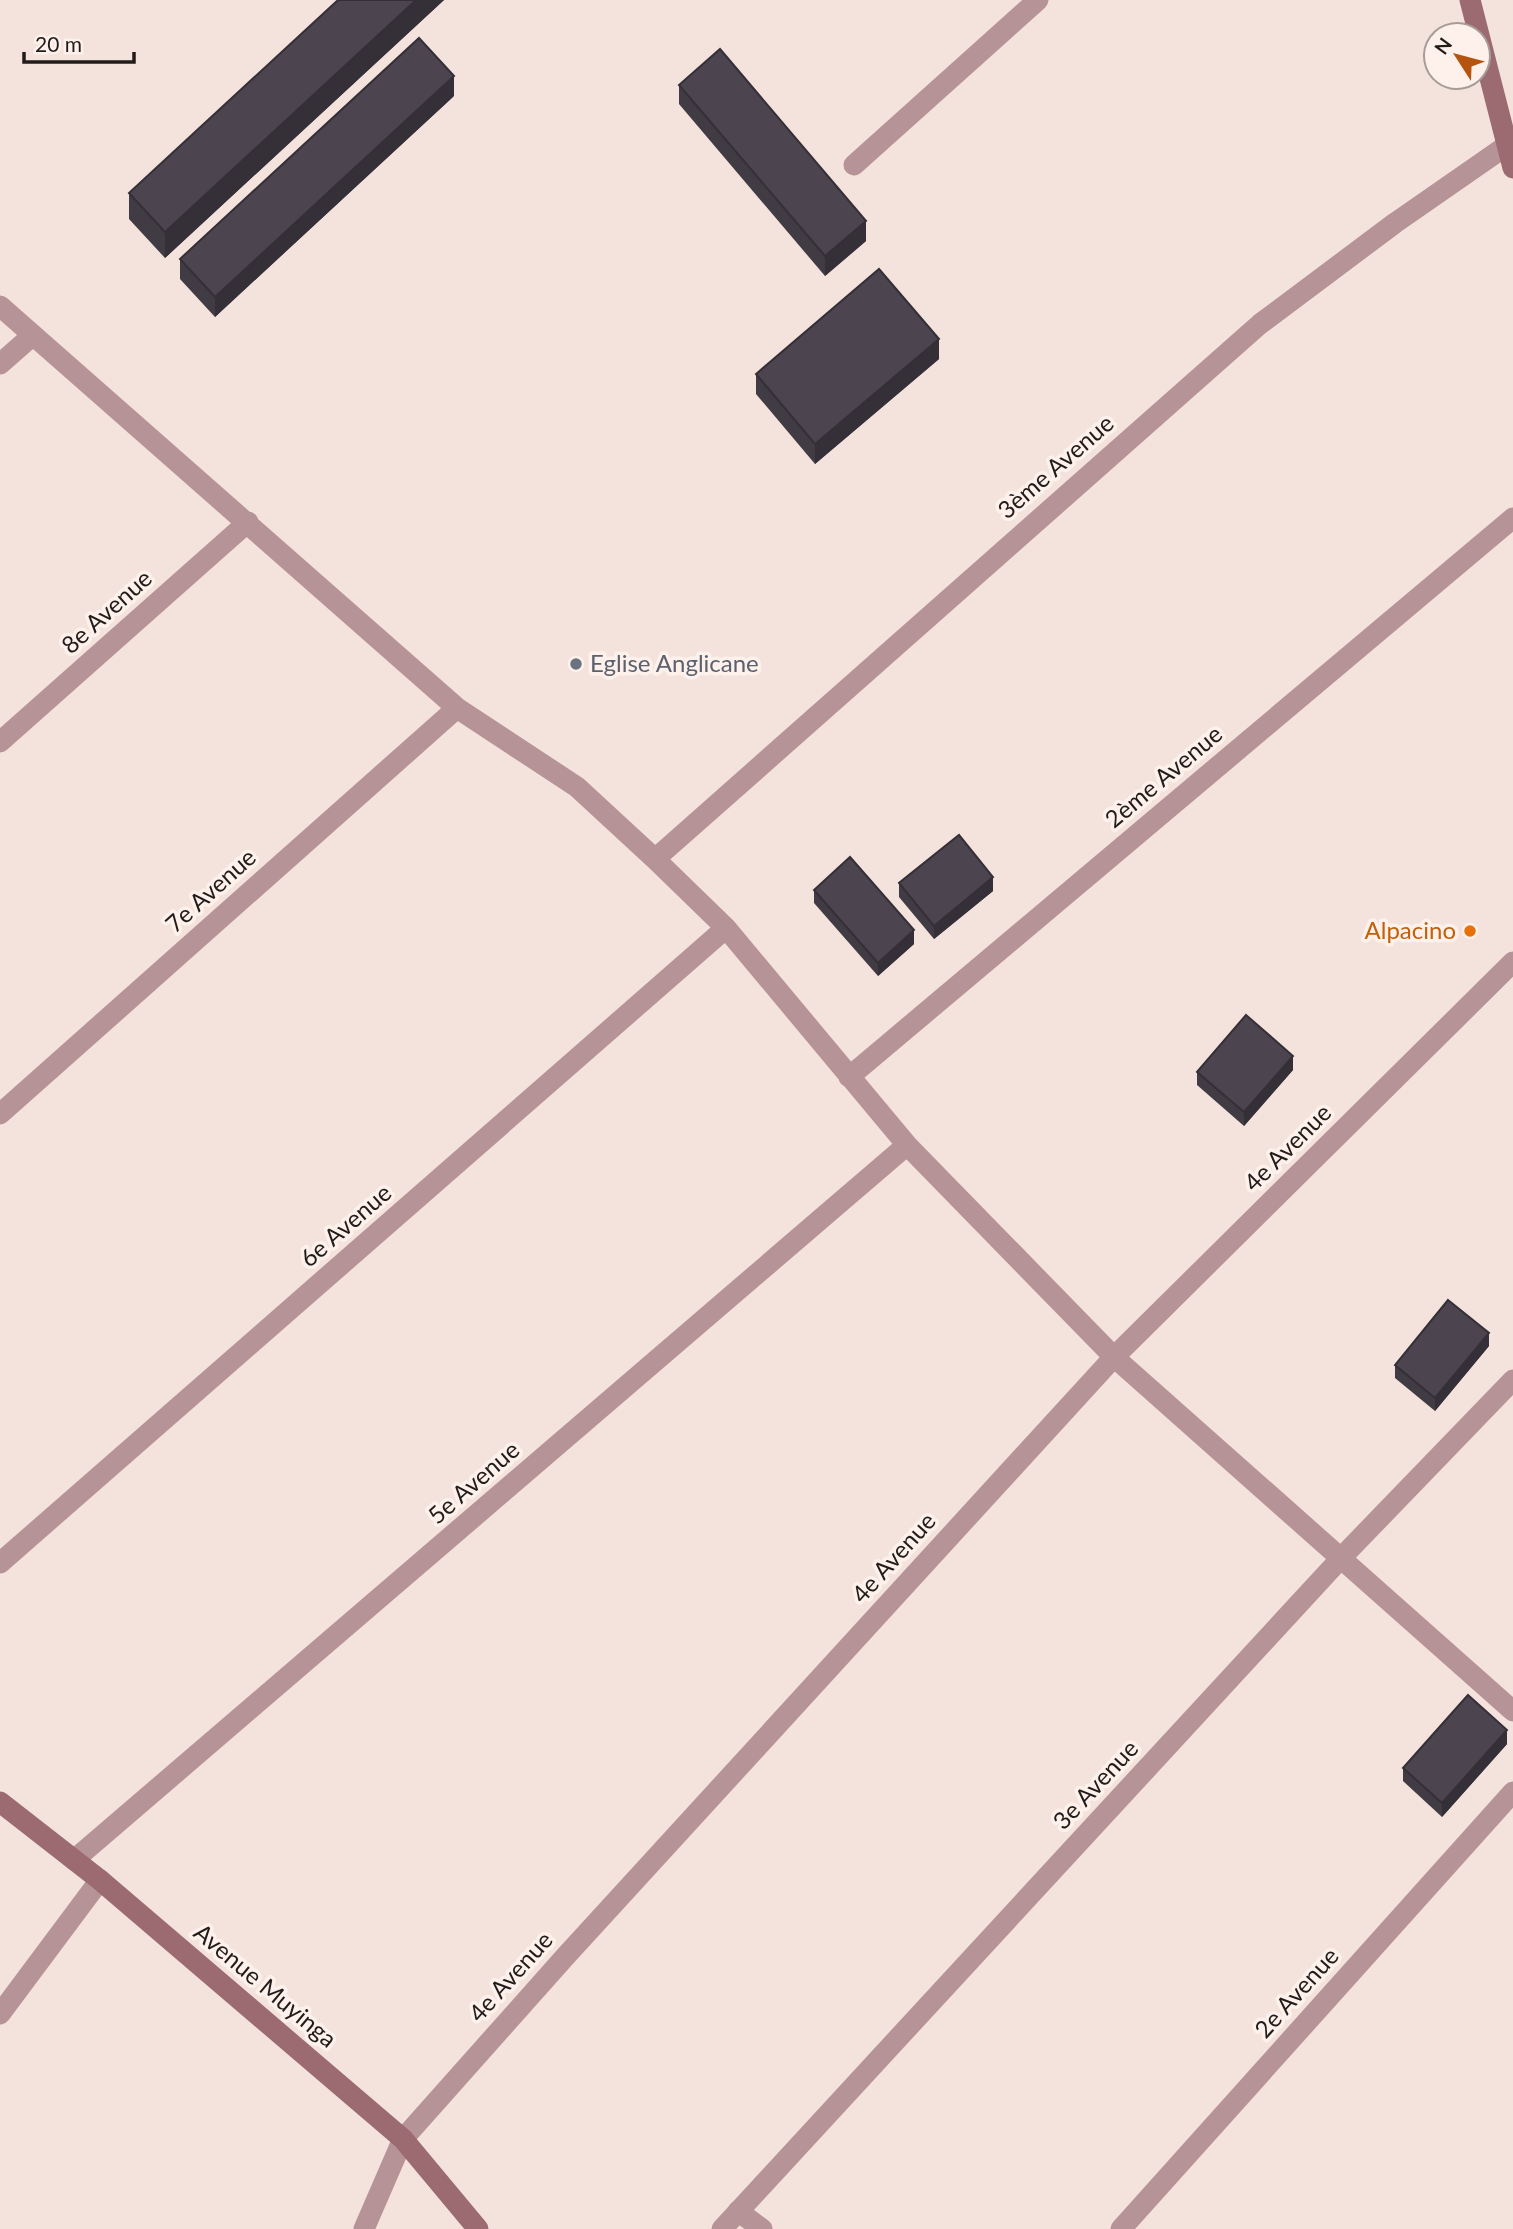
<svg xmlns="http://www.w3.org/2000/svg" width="1513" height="2229" viewBox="0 0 1513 2229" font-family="Lato,sans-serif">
<rect width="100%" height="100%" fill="#f3e3dc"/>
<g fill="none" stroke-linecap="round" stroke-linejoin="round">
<path stroke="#b69397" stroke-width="21" d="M854,165L1038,0
M0,306L457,708L577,787L655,859L726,928L907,1145L1114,1357L1513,1711
M0,364L33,335
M0,742L248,522
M655,859L1260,324L1395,223L1513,141
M849,1077L1513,518
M0,1114L457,708
M0,1563L726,928
M74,1860L907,1145
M0,2014L100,1880
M738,2211L762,2229
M364,2229L403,2139L564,1958L1114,1357L1513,962
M722,2229L1342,1557L1513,1380
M1121,2229L1513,1792"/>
<path stroke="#9c6a71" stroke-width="21" d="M1470,0L1513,168
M0,1802L100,1880L403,2139L478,2229"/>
</g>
<path fill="#413b44" d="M338,0H444L165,258L129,219V193Z
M679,85L866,241L825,276L679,104Z
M454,96L215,317L180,279V259Z
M939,359L815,464L756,394V374Z
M899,883L993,891L934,939L899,897Z
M814,890L914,944L878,976L814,903Z
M1293,1070L1244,1126L1197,1085V1072Z
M1489,1346L1435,1411L1395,1378V1365Z
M1507,1744L1442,1817L1403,1781V1768Z"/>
<path fill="#353037" d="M416,0H444L165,258V232Z
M454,76V96L215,317V297Z
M866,221V241L825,276V256Z
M939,339V359L815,464V444Z
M993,877V891L934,939V926Z
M914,930V944L878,976V963Z
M1293,1056V1070L1244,1126V1112Z
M1489,1333V1346L1435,1411V1398Z
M1507,1730V1744L1442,1817V1803Z"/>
<path fill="#4c454f" stroke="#353037" stroke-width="2" d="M338,0H416L165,232L129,193Z
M419,38L454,76L215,297L180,259Z
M720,49L866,221L825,256L679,85Z
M879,269L939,339L815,444L756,374Z
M959,835L993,877L934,926L899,883Z
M850,857L914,930L878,963L814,890Z
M1246,1015L1293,1056L1244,1112L1197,1072Z
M1448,1300L1489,1333L1435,1398L1395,1365Z
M1468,1695L1507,1730L1442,1803L1403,1768Z"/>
<circle fill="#6b7280" stroke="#fef1ec" stroke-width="2.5" cx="576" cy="664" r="7"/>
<circle fill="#e8710a" stroke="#fef1ec" stroke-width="2.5" cx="1470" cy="931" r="7"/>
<g text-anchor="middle" stroke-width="7" stroke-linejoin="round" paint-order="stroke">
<g font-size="24" fill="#211c19" stroke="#fef1ec">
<text transform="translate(1056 467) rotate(-41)" y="8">3ème Avenue</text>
<text transform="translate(107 612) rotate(-42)" y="8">8e Avenue</text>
<text transform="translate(1164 777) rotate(-40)" y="8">2ème Avenue</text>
<text transform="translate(211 891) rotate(-42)" y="8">7e Avenue</text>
<text transform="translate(1288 1148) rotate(-45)" y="8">4e Avenue</text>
<text transform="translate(346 1226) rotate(-41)" y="8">6e Avenue</text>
<text transform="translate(474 1483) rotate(-41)" y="8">5e Avenue</text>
<text transform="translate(894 1558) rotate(-48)" y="8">4e Avenue</text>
<text transform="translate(1096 1785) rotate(-47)" y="8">3e Avenue</text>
<text transform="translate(511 1977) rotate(-48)" y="8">4e Avenue</text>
<text transform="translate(265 1986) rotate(40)" y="8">Avenue Muyinga</text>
<text transform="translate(1297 1993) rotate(-48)" y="8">2e Avenue</text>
</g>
<g font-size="24" fill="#5b616d" stroke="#fef1ec" text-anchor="start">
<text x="590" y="672">Eglise Anglicane</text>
</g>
<g font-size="24" fill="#c56008" stroke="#fef1ec" text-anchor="end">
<text x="1456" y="939">Alpacino</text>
</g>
</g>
<g transform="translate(1457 56) rotate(306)"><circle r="33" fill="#fef1ec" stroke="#a69c98" stroke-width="2"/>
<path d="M0-5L12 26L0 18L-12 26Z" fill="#b4540e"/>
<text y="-10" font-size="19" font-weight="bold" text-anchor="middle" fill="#211c19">N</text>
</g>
<path d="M24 52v10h110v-10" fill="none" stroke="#211c19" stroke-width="3.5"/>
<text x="35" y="52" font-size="21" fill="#211c19" stroke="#fef1ec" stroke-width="5" paint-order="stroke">20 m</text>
</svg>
